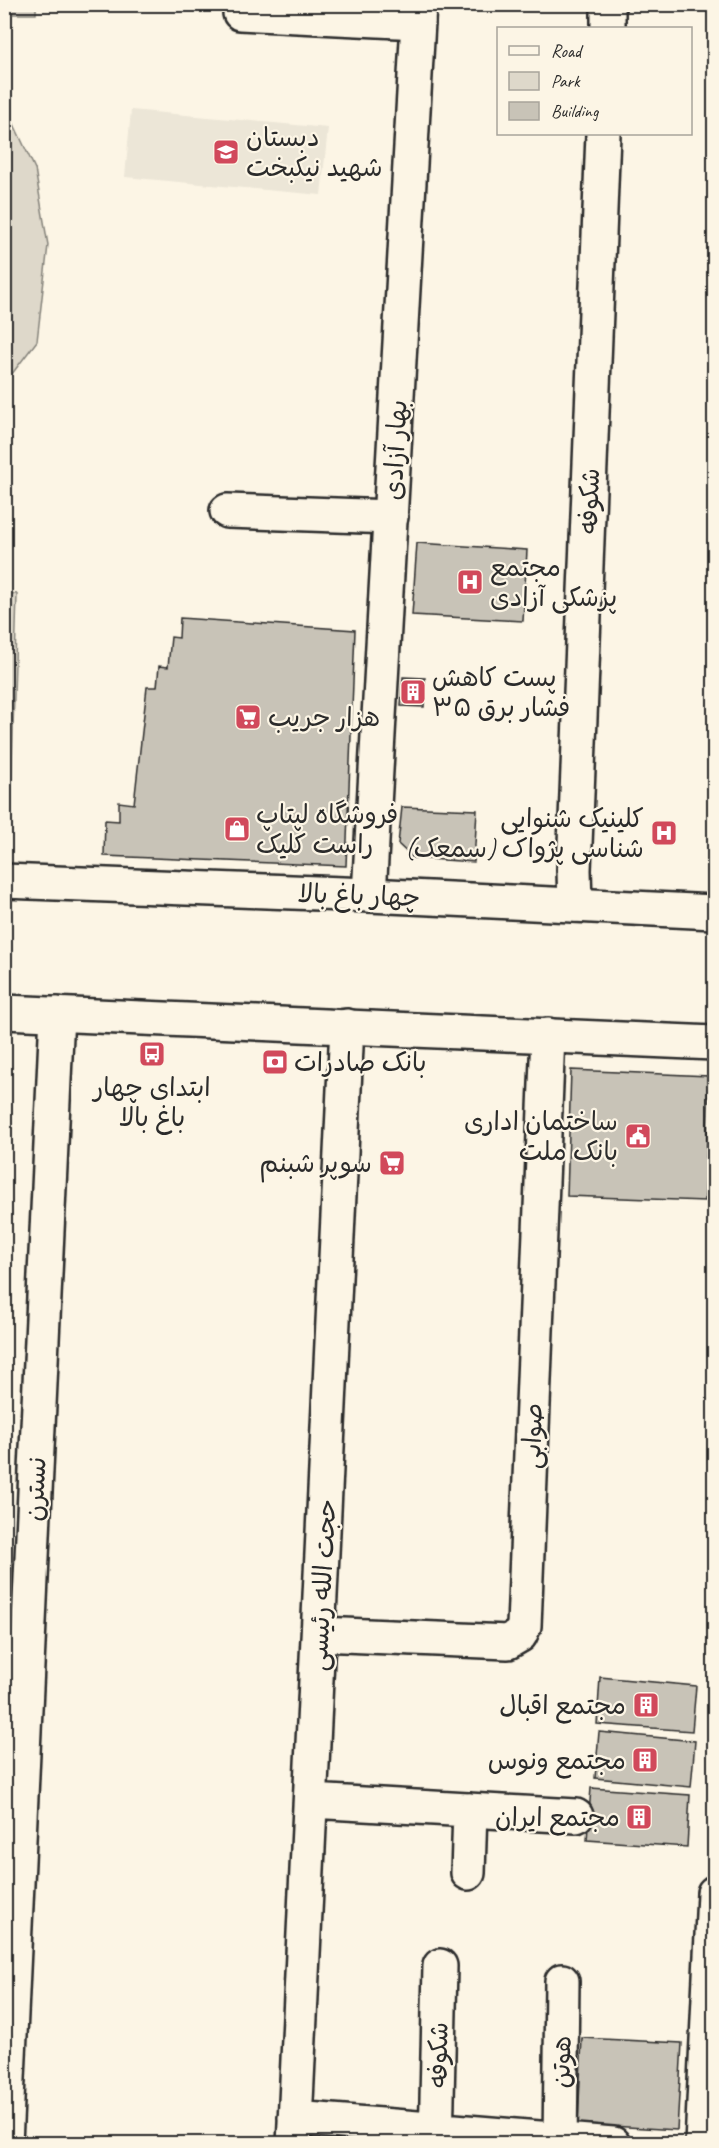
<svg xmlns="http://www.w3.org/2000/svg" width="719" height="2148" viewBox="0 0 719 2148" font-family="Caveat,'Playpen Sans Arabic',sans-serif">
<rect width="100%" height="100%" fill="#fcf5e5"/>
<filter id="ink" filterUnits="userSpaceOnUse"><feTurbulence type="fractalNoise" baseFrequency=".0167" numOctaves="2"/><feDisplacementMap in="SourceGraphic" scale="12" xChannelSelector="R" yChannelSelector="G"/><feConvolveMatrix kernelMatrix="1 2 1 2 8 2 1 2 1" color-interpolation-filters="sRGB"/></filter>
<g filter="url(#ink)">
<path fill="#ece6d7" d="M131,110L328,128L321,195L125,177Z"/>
<path fill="#ded8ca" stroke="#84827a" stroke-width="1.5" d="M5,4L36,5V14H5Z
M4,103L35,169L48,245L37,341L5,383Z
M5,593L17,594L11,797H4Z"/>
<path fill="#c8c3b7" stroke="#2b2b2b" stroke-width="1.5" d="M417,543L527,550L523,621L412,615Z
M180,618L355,630L346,866L104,856L105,820L119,821V802L134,804L147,687H157L159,666L168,667L171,637L179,638Z
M403,677L425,678L424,707L401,706Z
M402,807L477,810L474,862L413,858L398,844Z
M571,1070L709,1076L705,1201L567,1196Z
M600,1677L696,1686L692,1731L597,1724Z
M599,1732L695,1741L691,1787L595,1778Z
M591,1788L690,1795L687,1847L587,1840Z
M582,2038L682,2043L677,2130L578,2124Z"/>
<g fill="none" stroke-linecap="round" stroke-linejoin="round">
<defs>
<path id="minor" d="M240,13L418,22
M608,28V4
M227,511L391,517
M575,905L574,870L603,134
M320,1634L508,1642L520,1635L524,1626L548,1035
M311,1801L576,1816
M468,1873L470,1810
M295,2118L613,2144
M5,2144L57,1014
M294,2144L347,1026
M436,2144L440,1966
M560,2144L562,1981
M702,2144L714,1893"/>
<path id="tertiary" d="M369,895L419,4"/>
<path id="primary" d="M4,881L369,895L714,912
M4,1012L714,1043"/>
</defs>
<use href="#minor" stroke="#2b2b2b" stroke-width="38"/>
<use href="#tertiary" stroke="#2b2b2b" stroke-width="38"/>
<use href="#primary" stroke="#2b2b2b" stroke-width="38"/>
<use href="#minor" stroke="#fcf5e5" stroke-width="33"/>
<use href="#tertiary" stroke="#fcf5e5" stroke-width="33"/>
<use href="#primary" stroke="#fcf5e5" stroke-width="33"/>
</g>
</g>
<defs>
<symbol id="school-square" viewBox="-11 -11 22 22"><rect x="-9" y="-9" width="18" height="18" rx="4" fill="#d1495b" stroke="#fcf5e5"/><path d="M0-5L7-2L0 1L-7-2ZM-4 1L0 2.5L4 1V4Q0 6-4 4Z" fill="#fff"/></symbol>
<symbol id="hospital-square" viewBox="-11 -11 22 22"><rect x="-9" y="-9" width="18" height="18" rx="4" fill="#d1495b" stroke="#fcf5e5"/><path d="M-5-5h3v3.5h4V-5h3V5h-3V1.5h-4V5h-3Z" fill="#fff"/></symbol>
<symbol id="building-square" viewBox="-11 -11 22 22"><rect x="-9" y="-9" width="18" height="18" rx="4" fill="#d1495b" stroke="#fcf5e5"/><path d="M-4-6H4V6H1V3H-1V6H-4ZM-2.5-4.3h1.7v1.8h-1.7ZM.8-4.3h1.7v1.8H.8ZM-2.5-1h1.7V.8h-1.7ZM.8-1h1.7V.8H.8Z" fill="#fff"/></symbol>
<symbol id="supermarket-square" viewBox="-11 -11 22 22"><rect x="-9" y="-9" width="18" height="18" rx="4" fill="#d1495b" stroke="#fcf5e5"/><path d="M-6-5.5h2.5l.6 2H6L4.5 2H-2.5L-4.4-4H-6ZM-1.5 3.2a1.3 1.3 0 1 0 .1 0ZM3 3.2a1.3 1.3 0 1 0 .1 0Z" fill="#fff"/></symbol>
<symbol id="shop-square" viewBox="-11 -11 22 22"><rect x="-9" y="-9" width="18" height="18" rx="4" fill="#d1495b" stroke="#fcf5e5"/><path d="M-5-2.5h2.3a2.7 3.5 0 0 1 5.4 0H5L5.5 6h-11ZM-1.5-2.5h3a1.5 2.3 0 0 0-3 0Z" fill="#fff"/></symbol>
<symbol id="bus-square" viewBox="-11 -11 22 22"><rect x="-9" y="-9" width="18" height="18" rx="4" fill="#d1495b" stroke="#fcf5e5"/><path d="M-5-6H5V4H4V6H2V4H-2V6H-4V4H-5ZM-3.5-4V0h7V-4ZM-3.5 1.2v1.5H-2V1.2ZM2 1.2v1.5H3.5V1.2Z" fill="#fff"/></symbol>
<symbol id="bank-square" viewBox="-11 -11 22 22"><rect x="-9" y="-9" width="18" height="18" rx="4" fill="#d1495b" stroke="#fcf5e5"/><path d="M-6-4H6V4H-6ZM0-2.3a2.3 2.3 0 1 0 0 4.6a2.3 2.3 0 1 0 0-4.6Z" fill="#fff"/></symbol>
<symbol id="civic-square" viewBox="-11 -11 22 22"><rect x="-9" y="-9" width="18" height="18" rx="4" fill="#d1495b" stroke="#fcf5e5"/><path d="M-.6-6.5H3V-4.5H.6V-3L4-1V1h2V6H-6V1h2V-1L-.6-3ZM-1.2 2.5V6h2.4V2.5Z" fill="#fff"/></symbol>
</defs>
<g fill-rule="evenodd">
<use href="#school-square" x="211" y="137" width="30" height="30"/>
<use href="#hospital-square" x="455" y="567" width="30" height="30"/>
<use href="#building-square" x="398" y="677" width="30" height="30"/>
<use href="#supermarket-square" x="233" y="702" width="30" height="30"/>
<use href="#shop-square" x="222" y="814" width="30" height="30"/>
<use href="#hospital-square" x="649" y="818" width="30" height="30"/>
<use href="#bus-square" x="137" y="1039" width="30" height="30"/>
<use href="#bank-square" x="260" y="1047" width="30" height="30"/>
<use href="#civic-square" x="623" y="1121" width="30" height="30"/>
<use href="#supermarket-square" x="377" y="1148" width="30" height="30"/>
<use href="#building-square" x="631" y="1690" width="30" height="30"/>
<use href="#building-square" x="630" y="1745" width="30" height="30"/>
<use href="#building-square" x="624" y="1802" width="30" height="30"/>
</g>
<g text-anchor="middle" stroke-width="4.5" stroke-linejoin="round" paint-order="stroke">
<g font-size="26" fill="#2b2b2b" stroke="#fcf5e5" text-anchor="start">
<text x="246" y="146">دبستان<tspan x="246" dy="30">شهید نیکبخت</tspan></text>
<text x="490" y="576">مجتمع<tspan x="490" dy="30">پزشکی آزادی</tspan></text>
<text x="432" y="686">پست کاهش<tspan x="432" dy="30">فشار برق ۳۵</tspan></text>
<text x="268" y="726">هزار جریب</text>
<text x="256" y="823">فروشگاه لپتاپ<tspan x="256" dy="30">راست کلیک</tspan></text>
<text x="644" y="827" text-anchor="end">کلینیک شنوایی<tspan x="644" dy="30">شناسی پژواک (سمعک)</tspan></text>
<text x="294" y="1071">بانک صادرات</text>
<text x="152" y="1096" text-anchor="middle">ابتدای چهار<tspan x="152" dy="30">باغ بالا</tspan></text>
<text x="618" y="1130" text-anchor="end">ساختمان اداری<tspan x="618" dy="30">بانک ملت</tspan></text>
<text x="372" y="1172" text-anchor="end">سوپر شبنم</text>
<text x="626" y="1714" text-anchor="end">مجتمع اقبال</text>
<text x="626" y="1769" text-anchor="end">مجتمع ونوس</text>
<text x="620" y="1826" text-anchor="end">مجتمع ایران</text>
</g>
<g font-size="26" fill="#2b2b2b" stroke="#fcf5e5">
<text transform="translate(395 450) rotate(-87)" y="9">بهار آزادی</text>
<text transform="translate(589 501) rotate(-88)" y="9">شکوفه</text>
<text transform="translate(359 895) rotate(2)" y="9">چهار باغ بالا</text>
<text transform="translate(532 1436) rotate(-88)" y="9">صوابی</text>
<text transform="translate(35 1489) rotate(-87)" y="9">نسترن</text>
<text transform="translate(322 1585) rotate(-87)" y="9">حجت الله رئیسی</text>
<text transform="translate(438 2055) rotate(-89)" y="9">شکوفه</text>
<text transform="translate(561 2062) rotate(-89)" y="9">هوتن</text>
</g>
</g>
<rect width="719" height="2148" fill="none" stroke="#fcf5e5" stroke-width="24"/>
<rect x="12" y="12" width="695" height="2124" fill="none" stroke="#2b2b2b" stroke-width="2" filter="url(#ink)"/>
<rect x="497" y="27" width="195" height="108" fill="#fcf5e5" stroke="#a8a49b" stroke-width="1.5"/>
<rect x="509" y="46" width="30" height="9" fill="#fcf5e5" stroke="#a8a49b" stroke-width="1.5"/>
<text x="551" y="57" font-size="18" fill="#2b2b2b">Road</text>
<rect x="509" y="72" width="30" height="18" fill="#ded8ca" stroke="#a8a49b" stroke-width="1.5"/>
<text x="551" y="87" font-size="18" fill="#2b2b2b">Park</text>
<rect x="509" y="102" width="30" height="18" fill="#c8c3b7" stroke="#a8a49b" stroke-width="1.5"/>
<text x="551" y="117" font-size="18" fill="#2b2b2b">Building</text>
</svg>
